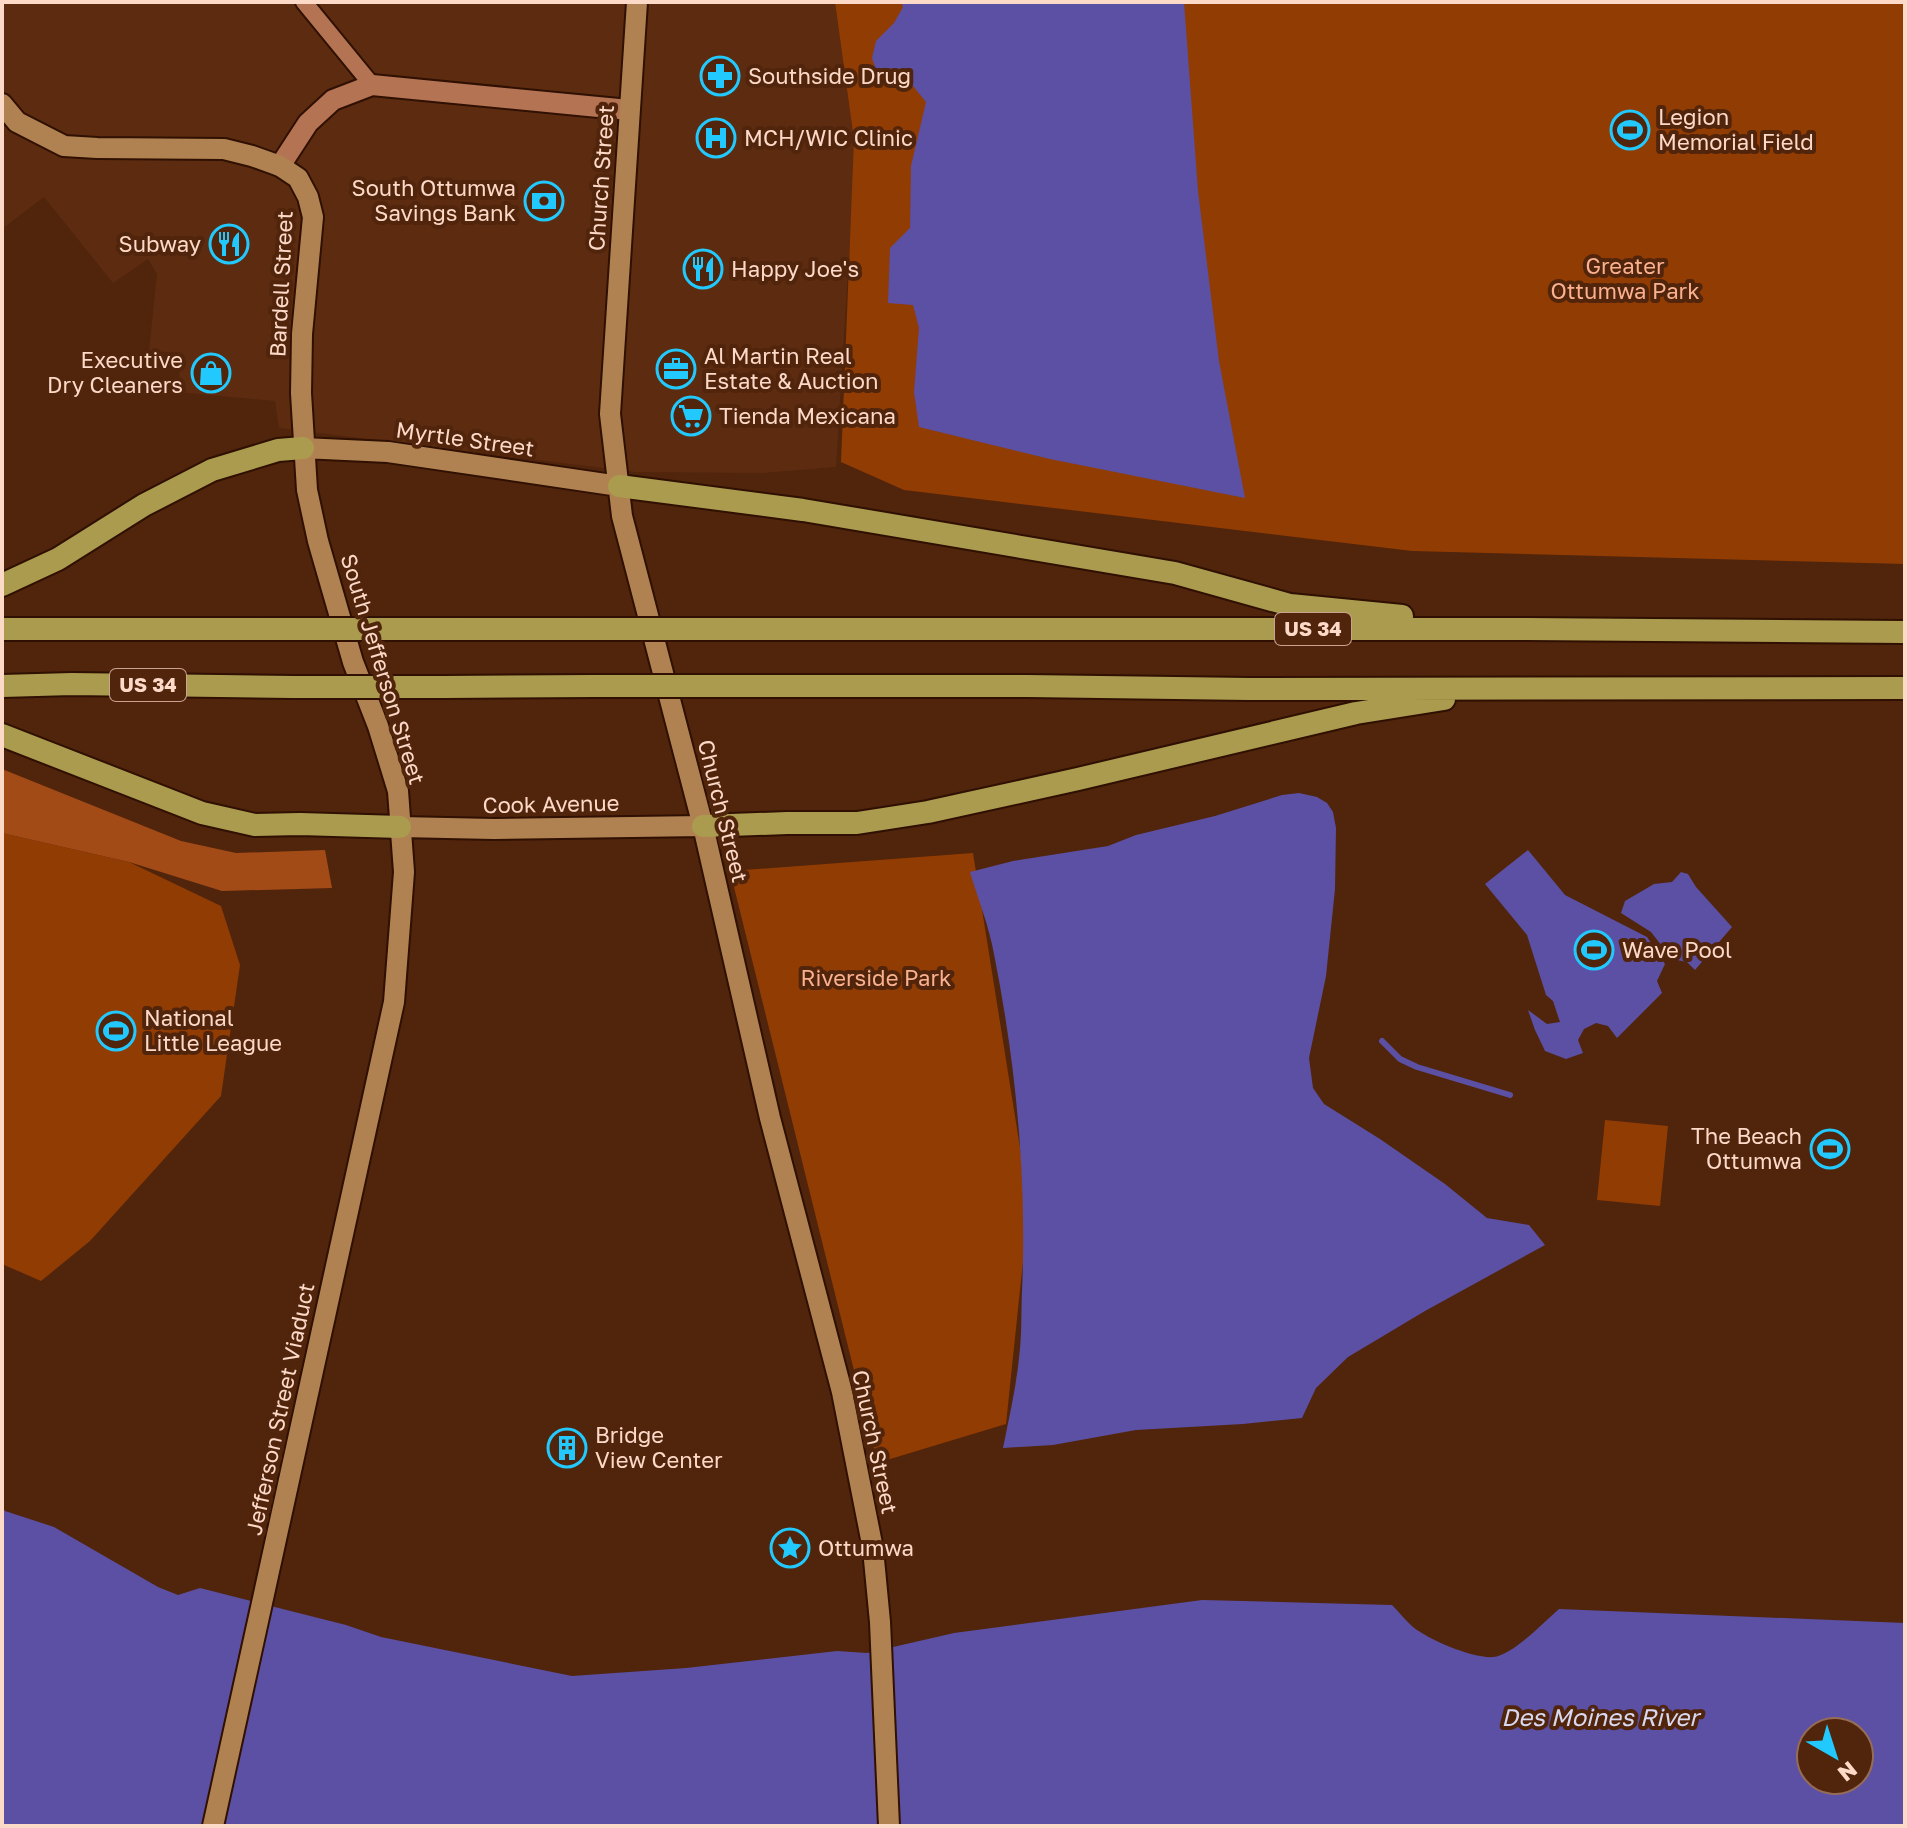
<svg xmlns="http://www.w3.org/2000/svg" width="1907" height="1828" viewBox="0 0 1907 1828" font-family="'Golos Text',sans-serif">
<rect width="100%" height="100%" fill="#51240c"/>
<path fill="#5d2c10" d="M2,2H835L854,140V172L836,467L762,473L636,472L279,428L275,401L177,392L182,353L149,351L157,274L148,259L113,283L44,197L2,229Z"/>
<path fill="#913c03" d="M835,2H1905V564L1412,551L904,490L841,462L854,140Z
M2,833L129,862L221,906L240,965L221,1096L90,1241L41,1281L2,1264Z
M973,853L1029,1204L1006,1424L877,1463L730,871Z
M1605,1120L1668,1126L1660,1206L1597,1200Z"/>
<path fill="#a34b17" d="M2,769L181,841L236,853L325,850L332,888L222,891L129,862L2,833Z"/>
<path fill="#5b50a4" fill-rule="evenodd" d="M901,2H1184L1198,191L1219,361L1245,498L1050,459L919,427L914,392L919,328L913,305L888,303L890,248L910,228L911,166L926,102L913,86H894L878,76L872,58L876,41L894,23L903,7Z
M1299,793L1317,797L1327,803L1333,812L1336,828L1335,889L1326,976L1309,1058L1313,1088L1324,1104L1380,1139L1445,1184L1487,1218L1529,1225L1545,1245L1425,1311L1348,1357L1316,1388L1302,1418L1243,1424L1136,1430L1053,1445L1003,1448C1009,1418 1016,1388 1019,1358C1022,1336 1021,1313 1022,1291C1027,1177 1016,1065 994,954C989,926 978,899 970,872L1013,861L1108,846L1136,835L1215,816L1282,795Z
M1528,850L1565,895L1647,937L1665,964L1657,981L1662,993L1617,1038L1608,1026L1596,1023L1584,1029L1578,1040L1583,1053L1566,1059L1545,1051L1535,1030L1528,1010L1547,1024L1560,1022L1553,1001L1546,995L1527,935L1485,884Z
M1681,872L1688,874L1696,887L1732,927L1695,970L1687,962L1672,959L1651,932L1621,913L1625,901L1654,884L1672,882Z
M2,1507L5,1511L54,1527L158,1587L178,1595L200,1588L346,1625L381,1637L572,1676L686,1668L837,1651L867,1653L954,1633L1202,1600L1392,1605C1399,1612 1406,1621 1413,1627C1429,1640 1474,1659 1494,1657C1514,1654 1544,1622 1559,1609L1905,1623V1826H2ZM1811,1732H1859V1780H1811Z"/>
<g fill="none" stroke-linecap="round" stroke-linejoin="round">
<path stroke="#5b50a4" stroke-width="6" d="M1382,1041L1400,1059L1417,1067L1510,1095"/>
<defs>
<path id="minor" d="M304,2L372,85"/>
<path id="tertiary" d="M280,166L308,123L333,100L372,85L629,110"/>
<path id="secondary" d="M637,2L610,414L622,516L703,826L770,1118L842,1392L873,1549L880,1622L889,1826
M2,104L17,122L64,146L97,148L224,149L252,156L280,166L298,178L308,197L313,217L302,334L301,393L307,490L318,541L353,662L378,726L398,791L404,872L394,1002L213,1826
M303,448L388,452L619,486
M400,827L494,829L703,826"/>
<path id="trunk" d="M619,486L803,510L1175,573L1290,605L1402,616
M2,585L58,559L144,505L212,470L278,450L303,448
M2,629H264
M449,629H581
M722,629H1527L1905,632
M2,686L72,684L293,687
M729,686H1027L1249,689L1905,688
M444,687L594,686
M2,735L202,813L255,825L300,824L400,827
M703,826L787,823H857L928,812L1078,779L1356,713L1444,699"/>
</defs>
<use href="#minor" stroke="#2f1002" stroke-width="20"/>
<use href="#tertiary" stroke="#2f1002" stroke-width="24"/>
<use href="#secondary" stroke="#2f1002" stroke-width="24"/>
<use href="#trunk" stroke="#2f1002" stroke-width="26"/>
<use href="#minor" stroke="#b47353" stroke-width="16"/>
<use href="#tertiary" stroke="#b47353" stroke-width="20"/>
<use href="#secondary" stroke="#b18251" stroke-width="20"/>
<use href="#trunk" stroke="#ab9b4e" stroke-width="22"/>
<defs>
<path id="trunk-bridge" d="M264,629H449
M581,629H722
M594,686H729
M293,687H444"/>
</defs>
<use href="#trunk-bridge" stroke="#2f1002" stroke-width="26" stroke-linecap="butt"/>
<use href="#trunk-bridge" stroke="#ab9b4e" stroke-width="22"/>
</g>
<defs>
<symbol id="pharmacy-ring" viewBox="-11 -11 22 22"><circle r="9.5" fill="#51240c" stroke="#22c9fe" stroke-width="1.5"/><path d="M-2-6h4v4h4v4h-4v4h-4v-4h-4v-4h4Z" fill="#22c9fe"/></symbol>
<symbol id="stadium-ring" viewBox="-11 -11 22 22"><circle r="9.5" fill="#51240c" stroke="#22c9fe" stroke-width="1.5"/><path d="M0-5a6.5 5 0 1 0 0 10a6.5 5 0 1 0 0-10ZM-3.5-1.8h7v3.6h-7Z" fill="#22c9fe"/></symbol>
<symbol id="hospital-ring" viewBox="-11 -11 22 22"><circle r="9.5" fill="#51240c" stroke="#22c9fe" stroke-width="1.5"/><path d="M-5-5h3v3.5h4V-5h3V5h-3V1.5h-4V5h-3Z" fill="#22c9fe"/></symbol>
<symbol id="bank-ring" viewBox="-11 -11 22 22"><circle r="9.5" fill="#51240c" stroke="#22c9fe" stroke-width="1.5"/><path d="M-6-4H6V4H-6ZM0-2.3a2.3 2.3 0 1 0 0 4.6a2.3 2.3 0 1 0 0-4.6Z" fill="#22c9fe"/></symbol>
<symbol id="restaurant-ring" viewBox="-11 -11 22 22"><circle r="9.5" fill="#51240c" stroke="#22c9fe" stroke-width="1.5"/><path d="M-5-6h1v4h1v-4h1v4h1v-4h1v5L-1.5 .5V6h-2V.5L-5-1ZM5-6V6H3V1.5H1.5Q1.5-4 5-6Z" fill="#22c9fe"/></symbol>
<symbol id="office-ring" viewBox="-11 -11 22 22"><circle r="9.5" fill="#51240c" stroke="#22c9fe" stroke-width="1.5"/><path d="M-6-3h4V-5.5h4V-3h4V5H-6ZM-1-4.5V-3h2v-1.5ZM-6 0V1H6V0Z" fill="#22c9fe"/></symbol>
<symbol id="shop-ring" viewBox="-11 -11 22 22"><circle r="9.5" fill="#51240c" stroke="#22c9fe" stroke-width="1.5"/><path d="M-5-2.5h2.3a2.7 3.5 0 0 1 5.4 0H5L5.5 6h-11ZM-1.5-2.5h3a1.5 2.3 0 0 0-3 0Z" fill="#22c9fe"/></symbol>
<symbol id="supermarket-ring" viewBox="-11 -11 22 22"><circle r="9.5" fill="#51240c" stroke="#22c9fe" stroke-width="1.5"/><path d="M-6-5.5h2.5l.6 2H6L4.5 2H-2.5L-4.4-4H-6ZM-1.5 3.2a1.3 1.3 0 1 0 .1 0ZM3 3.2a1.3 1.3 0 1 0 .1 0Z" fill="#22c9fe"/></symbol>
<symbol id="building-ring" viewBox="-11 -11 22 22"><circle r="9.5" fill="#51240c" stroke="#22c9fe" stroke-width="1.5"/><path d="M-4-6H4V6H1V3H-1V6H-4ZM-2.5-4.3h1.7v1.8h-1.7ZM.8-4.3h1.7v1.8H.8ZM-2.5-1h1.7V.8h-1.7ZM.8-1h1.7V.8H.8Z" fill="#22c9fe"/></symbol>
<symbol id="sight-ring" viewBox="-11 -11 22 22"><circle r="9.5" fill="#51240c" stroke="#22c9fe" stroke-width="1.5"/><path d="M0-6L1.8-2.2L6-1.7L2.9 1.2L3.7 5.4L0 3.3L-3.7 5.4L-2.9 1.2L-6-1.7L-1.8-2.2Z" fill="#22c9fe"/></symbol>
</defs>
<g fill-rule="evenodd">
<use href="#pharmacy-ring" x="698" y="54" width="44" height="44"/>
<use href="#stadium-ring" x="1608" y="108" width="44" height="44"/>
<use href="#hospital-ring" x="694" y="116" width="44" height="44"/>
<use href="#bank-ring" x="522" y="179" width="44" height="44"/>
<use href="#restaurant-ring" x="207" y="222" width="44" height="44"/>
<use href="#restaurant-ring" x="681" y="247" width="44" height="44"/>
<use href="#office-ring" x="654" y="347" width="44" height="44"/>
<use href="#shop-ring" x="189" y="351" width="44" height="44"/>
<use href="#supermarket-ring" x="669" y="394" width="44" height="44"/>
<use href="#stadium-ring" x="1572" y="928" width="44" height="44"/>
<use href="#stadium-ring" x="94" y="1009" width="44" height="44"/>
<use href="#stadium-ring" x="1808" y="1127" width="44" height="44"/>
<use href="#building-ring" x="545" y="1426" width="44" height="44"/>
<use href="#sight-ring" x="768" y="1526" width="44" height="44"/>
</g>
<g text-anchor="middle" stroke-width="8" stroke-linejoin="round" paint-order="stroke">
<g fill="#51240c" stroke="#c9a390" stroke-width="2">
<rect x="1275" y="613" width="76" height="32" rx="6"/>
<rect x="110" y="669" width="76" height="32" rx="6"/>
</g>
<g font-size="20" font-weight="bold" fill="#fdd9c8">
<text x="1313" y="636">US 34</text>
<text x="148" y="692">US 34</text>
</g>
<g font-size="22" fill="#fdd9c8" stroke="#51240c" text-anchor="start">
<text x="748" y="84">Southside Drug</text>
<text x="1658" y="125">Legion<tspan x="1658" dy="25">Memorial Field</tspan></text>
<text x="744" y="146">MCH/WIC Clinic</text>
<text x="516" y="196" text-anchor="end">South Ottumwa<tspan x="516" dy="25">Savings Bank</tspan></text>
<text x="201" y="252" text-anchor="end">Subway</text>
<text x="731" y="277">Happy Joe's</text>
<text x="704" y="364">Al Martin Real<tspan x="704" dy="25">Estate &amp; Auction</tspan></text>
<text x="183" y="368" text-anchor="end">Executive<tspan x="183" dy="25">Dry Cleaners</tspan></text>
<text x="719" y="424">Tienda Mexicana</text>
<text x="1622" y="958">Wave Pool</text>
<text x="144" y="1026">National<tspan x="144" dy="25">Little League</tspan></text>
<text x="1802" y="1144" text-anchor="end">The Beach<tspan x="1802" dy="25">Ottumwa</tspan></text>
<text x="595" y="1443">Bridge<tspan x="595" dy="25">View Center</tspan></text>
<text x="818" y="1556">Ottumwa</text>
</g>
<g font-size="22" fill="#fdd9c8" stroke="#51240c">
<text transform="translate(601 178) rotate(-86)" y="8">Church Street</text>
<text transform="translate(281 284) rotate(-87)" y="8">Bardell Street</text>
<text transform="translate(465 439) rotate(8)" y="8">Myrtle Street</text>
<text transform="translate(383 669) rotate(73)" y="8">South Jefferson Street</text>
<text transform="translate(551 804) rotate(-1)" y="8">Cook Avenue</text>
<text transform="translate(723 811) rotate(76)" y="8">Church Street</text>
<text transform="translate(280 1409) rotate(-78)" y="8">Jefferson Street Viaduct</text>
<text transform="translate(875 1442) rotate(78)" y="8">Church Street</text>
</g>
<g font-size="22" fill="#fab18f" stroke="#51240c">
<text x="1625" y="274">Greater<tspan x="1625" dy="25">Ottumwa Park</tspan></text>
<text x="876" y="986">Riverside Park</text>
</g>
<g font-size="24" font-style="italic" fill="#d8d8f0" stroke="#51240c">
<text x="1600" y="1726">Des Moines River</text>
</g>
</g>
<rect width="1907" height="1828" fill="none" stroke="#fdd9c8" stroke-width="8"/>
<g transform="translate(1835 1756) rotate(141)"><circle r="38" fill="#51240c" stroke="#966c57" stroke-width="2"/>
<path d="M0-6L14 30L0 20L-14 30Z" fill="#22c9fe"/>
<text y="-12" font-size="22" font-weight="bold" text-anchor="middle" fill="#fdd9c8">N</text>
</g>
</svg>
